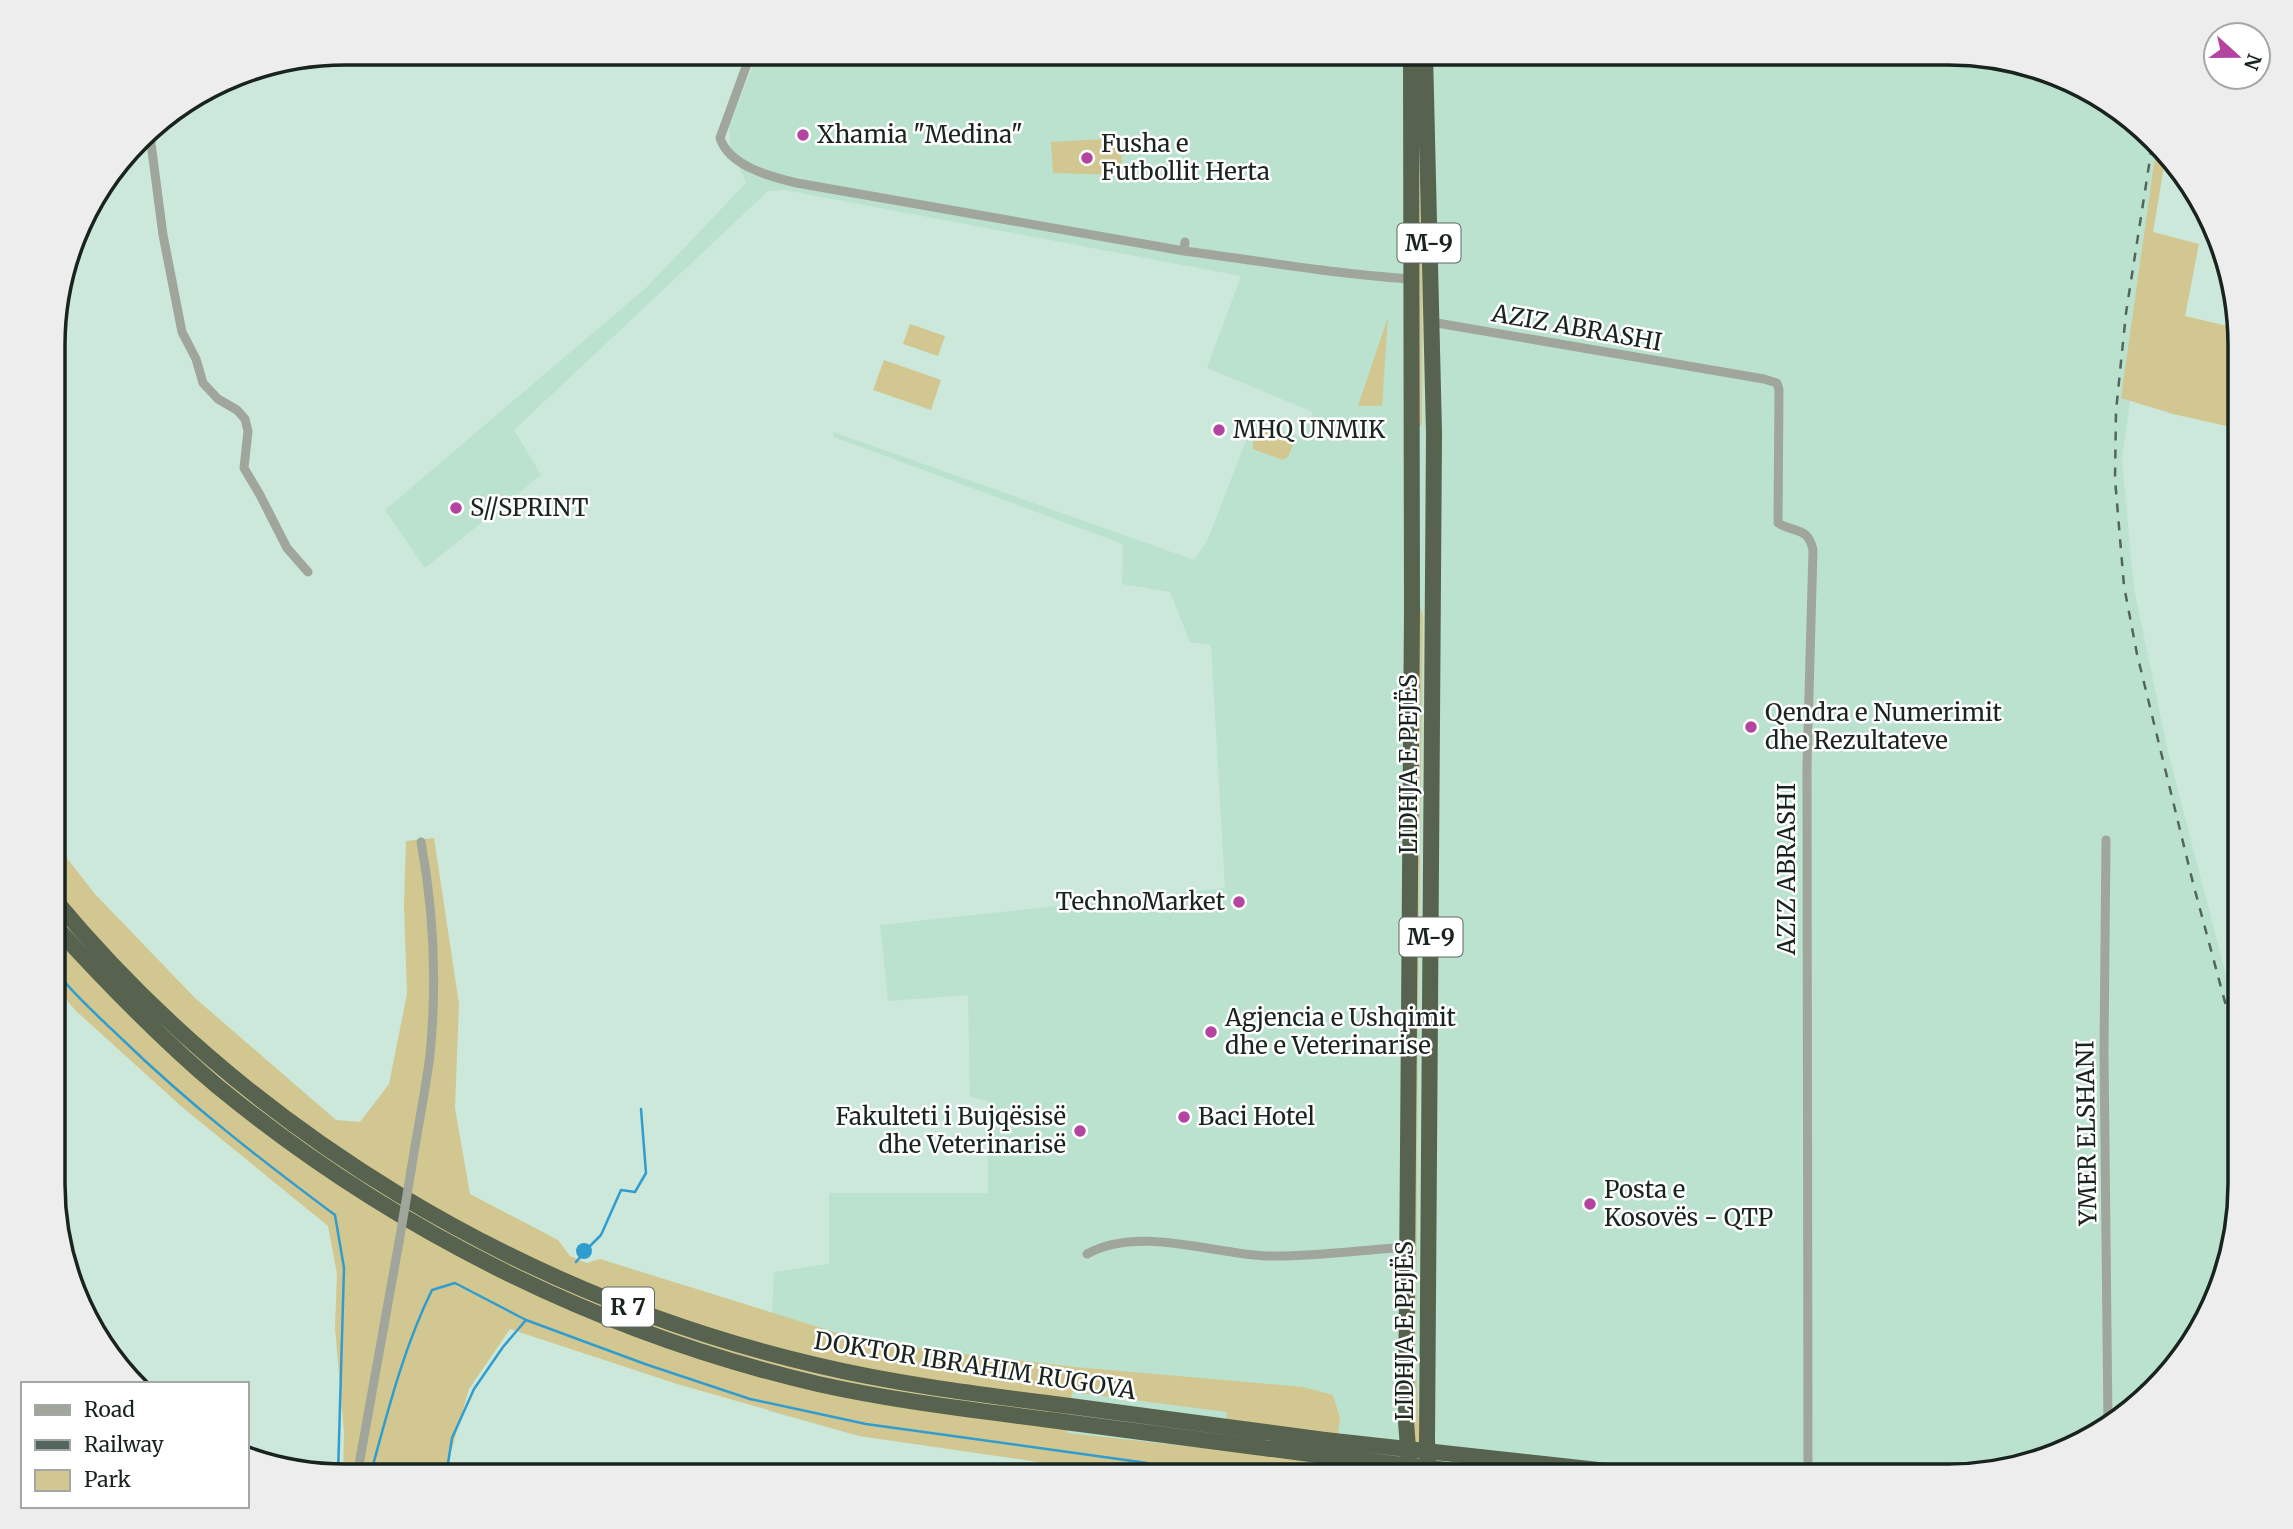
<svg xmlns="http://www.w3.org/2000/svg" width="2293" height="1529" viewBox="0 0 2293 1529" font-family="Merriweather,serif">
<rect width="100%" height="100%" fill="#cbe8da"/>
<path fill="#bbe1cf" d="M758,53H1949L2042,68L2111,102L2163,157L2122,460L2134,589L2168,752L2240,1029V1203L2225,1278L2191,1347L2094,1438L1967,1476H1174L1060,1465L859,1436L768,1411L774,1272L829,1264V1193H988V1101L970,1097L968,995L888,1001L880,925L1225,888L1211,645L1190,642L1170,592L1122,584L1123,544L834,437L833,432L1194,560L1208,539L1254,420L1302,438L1313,412L1207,368L1241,276L785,190L768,191L514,430L541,475L425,568L385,510L647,287L746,183L730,146L729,127Z"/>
<path fill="#d2c790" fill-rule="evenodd" d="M1121,138L1122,175L1053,173L1051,142Z
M1418,138C1423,234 1423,329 1422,424L1417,429Z
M2156,150L2165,160L2153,232L2199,244L2185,316L2240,329V429L2173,414L2121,398Z
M1388,317L1382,406H1358Z
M910,324L945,336L938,356L903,344Z
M884,360L941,380L931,410L873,390Z
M1264,426L1293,437L1294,442L1288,457L1283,460L1253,449C1251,441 1257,431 1264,426Z
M1418,599L1423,616L1418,1007L1416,1363L1421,1466L1423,1476H1414Z
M434,838L459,1004L455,1108L470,1194L558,1240L570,1256L587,1263L600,1259L844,1335L930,1350L1075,1367L1303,1387L1333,1395L1340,1418L1333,1469L1334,1476H1167L1060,1465L859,1436L677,1384L510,1329L469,1389L444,1476H343L344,1433L335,1327L337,1274L328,1226L182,1107L75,1010L55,986V843L95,894L195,998L336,1120L360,1122L389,1084L407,994L404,906L406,841ZM1072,1392L1227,1412L1222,1450L1067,1433Z"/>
<path fill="#319dcf" d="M576 1251a8 8 0 1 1 16 0a8 8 0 1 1-16 0Z"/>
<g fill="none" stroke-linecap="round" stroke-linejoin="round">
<path stroke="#319dcf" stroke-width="2.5" d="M55,970C75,996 99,1017 123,1040C189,1104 261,1160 335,1215L344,1268L338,1475
M590,1246L601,1235L621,1190L635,1192L646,1173L641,1109
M576,1262L581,1256
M370,1476C387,1414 403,1349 432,1290L455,1283L526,1320L645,1364L750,1399L866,1424L1147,1463
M446,1476L452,1438L474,1389L503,1347L526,1320"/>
<path stroke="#a0a69b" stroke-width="9" d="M751,53L720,138C729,166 771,177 797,183L1184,251
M149,128L163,235L182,332L196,359L203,383L218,399L237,410L245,419L248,431L244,468L260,495L287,548L308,572
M1185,242L1184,251C1260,261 1335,274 1411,279
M1431,322L1764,379L1777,383L1779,390L1778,523C1794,533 1808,526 1813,550L1807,766L1808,1476
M2106,840L2104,1052L2108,1425
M411,1171C417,1132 425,1094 430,1055C437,983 434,912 421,842
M1087,1254C1139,1225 1212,1254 1267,1256C1314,1257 1361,1250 1407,1247
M357,1476L399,1242"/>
<path stroke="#57634e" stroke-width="16" d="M1425,53L1434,433L1427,1441L1429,1476
M55,900C249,1133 522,1296 816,1365C900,1385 985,1395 1070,1406C1155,1417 1240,1429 1325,1440
M55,926C106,982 159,1037 217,1086C391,1229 598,1333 818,1384C894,1401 973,1410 1050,1420C1142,1432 1234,1444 1325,1456
M1410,1476L1406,1421L1412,610L1411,53"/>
<path stroke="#54655d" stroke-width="2.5" stroke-dasharray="9 9" stroke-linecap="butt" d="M2152,146L2126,313L2116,411L2115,479L2124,586L2137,654L2193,883L2240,1058"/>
<path stroke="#a0a69b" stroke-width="9" d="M399,1242L411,1171"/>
<path stroke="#57634e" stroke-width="16" d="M1325,1440L1653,1476
M1325,1456L1499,1476"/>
</g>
<g fill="#b444a0" stroke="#fff" stroke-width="2.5">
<circle cx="803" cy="135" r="7"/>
<circle cx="1087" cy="158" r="7"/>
<circle cx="1219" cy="430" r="7"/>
<circle cx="456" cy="508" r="7"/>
<circle cx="1751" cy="727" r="7"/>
<circle cx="1239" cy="902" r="7"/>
<circle cx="1211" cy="1032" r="7"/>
<circle cx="1184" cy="1117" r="7"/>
<circle cx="1080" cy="1131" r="7"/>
<circle cx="1590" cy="1204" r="7"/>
</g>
<g text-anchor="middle" stroke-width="5" stroke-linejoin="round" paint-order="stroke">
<g fill="#fff" stroke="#5e6662" stroke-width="2">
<rect x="1397.5" y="223.5" width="63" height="39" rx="5"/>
<rect x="1399.5" y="917.5" width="63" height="39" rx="5"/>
<rect x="602" y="1287.5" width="52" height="39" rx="5"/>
</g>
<g font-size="23" font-weight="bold" fill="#19241f">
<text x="1429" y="251">M-9</text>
<text x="1431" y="945">M-9</text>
<text x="628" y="1315">R 7</text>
</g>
<g font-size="24" fill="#19241f" stroke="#fff" text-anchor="start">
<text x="817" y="143">Xhamia "Medina"</text>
<text x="1101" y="152">Fusha e<tspan x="1101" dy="28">Futbollit Herta</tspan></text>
<text x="1233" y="438">MHQ UNMIK</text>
<text x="470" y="516">S//SPRINT</text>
<text x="1765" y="721">Qendra e Numerimit<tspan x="1765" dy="28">dhe Rezultateve</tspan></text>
<text x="1225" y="910" text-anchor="end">TechnoMarket</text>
<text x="1225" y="1026">Agjencia e Ushqimit<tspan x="1225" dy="28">dhe e Veterinarise</tspan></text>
<text x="1066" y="1125" text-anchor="end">Fakulteti i Bujqësisë<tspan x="1066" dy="28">dhe Veterinarisë</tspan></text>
<text x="1198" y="1125">Baci Hotel</text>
<text x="1604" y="1198">Posta e<tspan x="1604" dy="28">Kosovës - QTP</tspan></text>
</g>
<g font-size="24" fill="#19241f" stroke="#fff">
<text transform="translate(1577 328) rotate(10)" y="8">AZIZ ABRASHI</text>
<text transform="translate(1409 764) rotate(-90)" y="8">LIDHJA E PEJËS</text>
<text transform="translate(1787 869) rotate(-90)" y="8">AZIZ ABRASHI</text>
<text transform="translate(2087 1133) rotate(-91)" y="8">YMER ELSHANI</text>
<text transform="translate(1405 1331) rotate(-90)" y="8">LIDHJA E PEJËS</text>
<text transform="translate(975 1366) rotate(9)" y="8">DOKTOR IBRAHIM RUGOVA</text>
</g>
</g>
<path d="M0 0H2293V1529H0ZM345 65H1948A280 280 0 0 1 2228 345V1184A280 280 0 0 1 1948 1464H345A280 280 0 0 1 65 1184V345A280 280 0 0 1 345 65Z" fill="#ededed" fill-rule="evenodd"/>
<path fill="none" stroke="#19241f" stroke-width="3.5" d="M345 65H1948A280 280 0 0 1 2228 345V1184A280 280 0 0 1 1948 1464H345A280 280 0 0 1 65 1184V345A280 280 0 0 1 345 65Z"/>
<rect x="21" y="1382" width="228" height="126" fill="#ffffff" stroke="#a3a7a5" stroke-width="2"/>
<rect x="35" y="1405" width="35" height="10" fill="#a0a69b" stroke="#a3a7a5" stroke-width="2"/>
<text x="84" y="1417" font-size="21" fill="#19241f">Road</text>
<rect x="35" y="1440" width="35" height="10" fill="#54655d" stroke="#a3a7a5" stroke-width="2"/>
<text x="84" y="1452" font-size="21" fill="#19241f">Railway</text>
<rect x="35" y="1470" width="35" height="21" fill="#d2c790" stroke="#a3a7a5" stroke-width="2"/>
<text x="84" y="1487" font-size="21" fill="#19241f">Park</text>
<g transform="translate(2237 56) rotate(111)"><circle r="33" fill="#ffffff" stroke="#a3a7a5" stroke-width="2"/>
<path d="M0-5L12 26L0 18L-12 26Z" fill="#b444a0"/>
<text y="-10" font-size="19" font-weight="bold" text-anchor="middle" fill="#19241f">N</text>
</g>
</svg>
